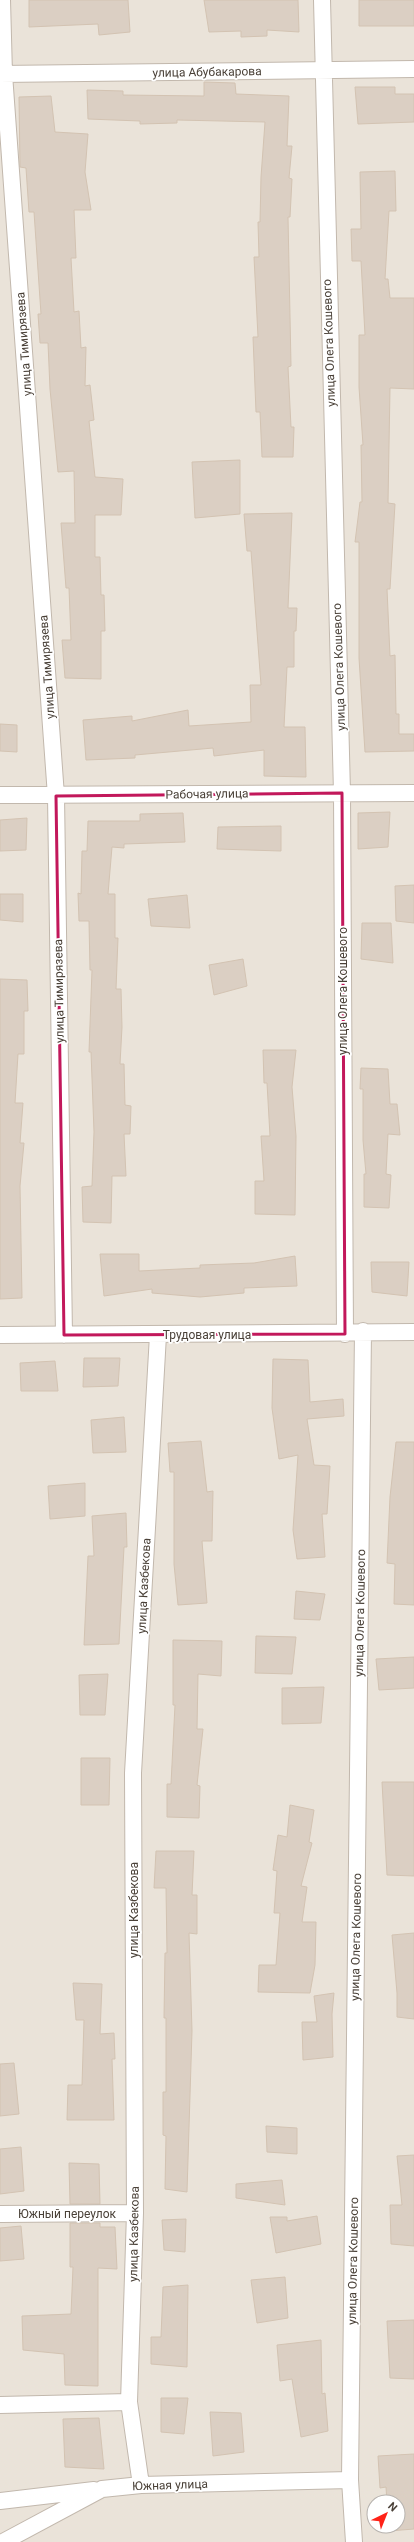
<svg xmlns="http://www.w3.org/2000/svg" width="414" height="2542" viewBox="0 0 414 2542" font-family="Roboto,sans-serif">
<rect width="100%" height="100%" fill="#f6f1eb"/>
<path fill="#eae3d9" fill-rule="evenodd" d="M0,0H414V2542H0ZM374,2502H398V2526H374Z"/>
<path fill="#dbcfc3" stroke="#d3c3b2" d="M29,0H128L130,32L99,35L98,24L29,27Z
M204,0H298L299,32L267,30V36L241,37V31L209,32Z
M359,0H414V26H359Z
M204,82L235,83L236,94L289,96L287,146H292L289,178L292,179L290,217H288L291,366L288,367L291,427H294L293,457H262L260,412H256L253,337H258L254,257H259L258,222H260L261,177L265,122L177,120V123L140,124V121L88,119L87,90L123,91V95L204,96Z
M355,87H395V94H414V122L358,124Z
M51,96L55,132L88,134L85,172L91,210H74L76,258H71L74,312L79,311L81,348L86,347L85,386L90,385L94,420L89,421L95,477L123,479L121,515H95V557H100L101,595H104L105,631H101V679L65,678L62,640H71L69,588H66L61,523H75L74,471L58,472L50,389L48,343H40L38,314H41L34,212H29L26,168L20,167L19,97Z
M395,171L396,211H389L385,279H388L390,298H414V389L390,388L388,503L395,504L390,589H387L390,656L395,655L396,714H399V734H414V751L365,752L359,658V542H355L360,502H362L361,445H363L359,387V335H365L361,261H352L351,229H361L360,172Z
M240,460V514L195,518L192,462Z
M292,513L288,608H297L296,631H294V667H287L284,727H305L306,777L264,776V750L214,756L213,748L135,755V758L86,760L83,720L132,716V721L188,710L189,726L251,722L250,685H261L251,551H247L244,514Z
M0,724L17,725V752L0,751Z
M390,812L388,847L358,849V813Z
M183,813L185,842L124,844V848L112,847L108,894H115V938H118L116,989H121L122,1027L120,1064H124L125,1105L131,1106L130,1134H124L126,1176H112L111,1223L83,1222L82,1187L92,1186L94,1132L91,1052H89L92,970H90L89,921H79L78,893L81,894L82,851H87L88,821H140V814Z
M27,818L26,850L0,851V820Z
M281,826V851L217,849L218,827Z
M414,885V923L396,921L395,886Z
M0,894H23V922L0,920Z
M187,895L190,928L151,926L148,899Z
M362,923H391L393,963L361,959Z
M243,959L247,986L214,995L209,965Z
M0,979L27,980L28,1011H24V1054H18L15,1103H23L20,1143H24L20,1186L22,1298L0,1299Z
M263,1050H296L292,1087L296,1136L295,1215L255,1214V1181H264L261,1136H270L267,1083H264Z
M361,1068L388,1069L390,1104H397L400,1135L388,1134L386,1174L391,1175L389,1208L364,1207V1174H366L363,1140V1089H360Z
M100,1254H139V1271L200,1268V1265L254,1263L295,1256L297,1286L244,1288V1293L200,1297L152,1293V1289L104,1296Z
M371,1262H409L407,1296L372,1292Z
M84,1358H120L118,1386L83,1387Z
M273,1359L308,1360L310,1402L343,1399L344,1416L307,1419L314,1465L330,1466L327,1514H322L325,1557L297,1559L293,1530L298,1455L279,1459L272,1408Z
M55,1361L58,1391H21L20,1363Z
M124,1417L126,1452L93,1453L91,1420Z
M201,1441L207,1492L213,1491L212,1541H202L207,1603L178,1605L174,1564V1472H170L168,1443Z
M396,1442H414V1605L394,1604L395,1564L387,1563L390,1497Z
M85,1483V1516L50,1519L48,1486Z
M126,1513L127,1547H124L119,1644L84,1645L88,1556H94L92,1516Z
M296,1591L325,1594L320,1620L294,1619Z
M256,1636L296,1637L292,1674L255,1673Z
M173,1640L222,1641L221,1676L198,1674L197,1729H203L197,1785L200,1786L199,1818L167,1817V1784H171L175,1705H173Z
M414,1657V1688L379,1690L376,1659Z
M108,1674L105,1715H80L79,1675Z
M324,1687L321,1723L282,1724V1688Z
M81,1758H110L109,1805H81Z
M382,1782H414V1876L387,1875Z
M290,1805L314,1810L309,1842L312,1843L301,1886L307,1887L302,1922H316L315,1965L310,1993L258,1992L259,1965H276L280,1913H274L277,1871L273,1870L278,1835L287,1837Z
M156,1851H194L192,1895H197V1934L189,1933L192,2031L187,2192L165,2189L166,2136L163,2135V2092H166V2018H164L165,1953H167L166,1888H154Z
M414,1933V2019L397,2017V1993L392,1935Z
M73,1983L102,1984L100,2034L114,2033L115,2059H112L114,2120H67L68,2085H82L84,2020H76Z
M334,1993L332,2014L333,2057L303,2060L302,2022H317L314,1996Z
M14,2063L19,2114L0,2116V2064Z
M266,2126L297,2128V2154L267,2152Z
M21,2147L24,2191L0,2194V2149Z
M414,2155V2246L391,2244L390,2205H402L397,2156Z
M69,2163L99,2164L100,2204H70Z
M282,2180L285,2205L236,2198V2184Z
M317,2216L321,2244L276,2253L270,2217H287V2221Z
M186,2219L185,2252L164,2250L162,2220Z
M70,2223H100V2227H115L117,2269L98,2268V2386L65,2385L64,2354L23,2350L22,2316L71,2314L73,2267H70Z
M21,2226L24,2259L0,2261V2228Z
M285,2277L288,2318L257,2323L251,2280Z
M188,2285L187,2367L151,2364V2337H161L163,2287Z
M414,2320V2379L390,2378L387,2321Z
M321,2340L322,2394L325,2393L328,2431L301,2437L292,2379L280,2381L277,2345Z
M161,2398H188L184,2434L161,2432Z
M210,2412L241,2413L244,2452L213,2456Z
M99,2418L104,2469L65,2467L63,2419Z
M414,2454V2529L389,2531V2526H398V2502H387L386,2487L380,2488L378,2456Z"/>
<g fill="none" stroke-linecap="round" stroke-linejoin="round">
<defs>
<path id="minor" d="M2,0L4,74L56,796L64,1335
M322,0L342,793L345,1334
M0,74L414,69
M0,795L414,793
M0,1335L414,1332
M0,2214L135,2213
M0,2405L129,2402
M141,2485L129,2402L135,2213L133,1773L158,1335
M0,2501L94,2490
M3,2542L102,2489L141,2485L350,2480
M354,2542L350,2480L363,1331"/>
</defs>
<use href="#minor" stroke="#c2b8ad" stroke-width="18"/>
<use href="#minor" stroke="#fff" stroke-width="16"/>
</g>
<path fill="none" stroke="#c2185b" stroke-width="3" stroke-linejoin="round" d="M342,793L345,1334L64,1335L56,796Z"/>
<g text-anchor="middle" stroke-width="3.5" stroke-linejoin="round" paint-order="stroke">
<g font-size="12" fill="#4a4138" stroke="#fff">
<text transform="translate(207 72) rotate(-1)" y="4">улица Абубакарова</text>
<text transform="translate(329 343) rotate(-92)" y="4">улица Олега Кошевого</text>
<text transform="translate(24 344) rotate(-94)" y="4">улица Тимирязева</text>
<text transform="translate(47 667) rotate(-94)" y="4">улица Тимирязева</text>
<text transform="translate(339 667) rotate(-92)" y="4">улица Олега Кошевого</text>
<text transform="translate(207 794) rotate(-1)" y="4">Рабочая улица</text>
<text transform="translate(59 991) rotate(-91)" y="4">улица Тимирязева</text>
<text transform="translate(343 991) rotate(-90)" y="4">улица Олега Кошевого</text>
<text x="207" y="1339">Трудовая улица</text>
<text transform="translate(144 1586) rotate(-87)" y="4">улица Казбекова</text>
<text transform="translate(360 1613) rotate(-89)" y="4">улица Олега Кошевого</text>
<text transform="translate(134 1910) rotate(-90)" y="4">улица Казбекова</text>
<text transform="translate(356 1937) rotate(-89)" y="4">улица Олега Кошевого</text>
<text x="67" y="2218">Южный переулок</text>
<text transform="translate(134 2234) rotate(-89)" y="4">улица Казбекова</text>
<text transform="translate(353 2261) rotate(-89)" y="4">улица Олега Кошевого</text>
<text transform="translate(170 2485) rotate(-2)" y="4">Южная улица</text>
</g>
</g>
<g transform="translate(386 2514) rotate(43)"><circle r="19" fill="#ffffff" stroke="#b7b3af"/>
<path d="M0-3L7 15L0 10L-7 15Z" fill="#ff2218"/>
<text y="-6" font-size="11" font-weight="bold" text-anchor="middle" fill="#4a4138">N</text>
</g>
</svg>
